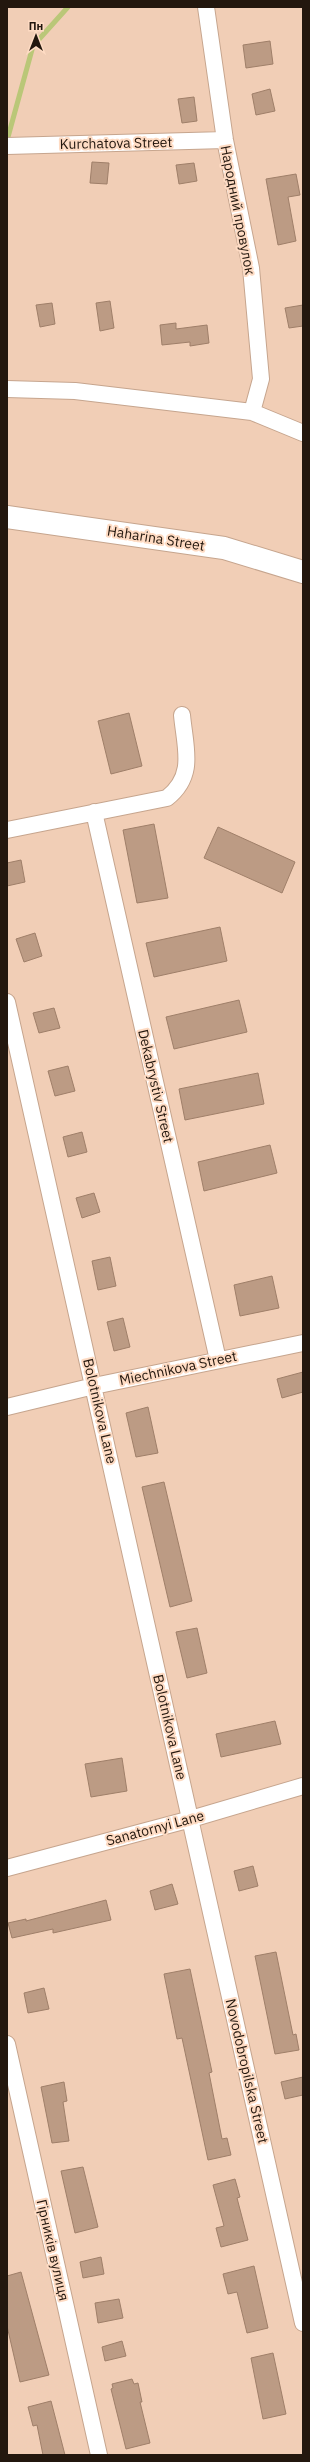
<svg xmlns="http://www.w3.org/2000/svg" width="310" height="2462" viewBox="0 0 310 2462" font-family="'IBM Plex Sans',sans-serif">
<rect width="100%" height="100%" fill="#f1ceb6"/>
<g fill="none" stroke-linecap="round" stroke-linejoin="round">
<path stroke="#bac778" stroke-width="5" d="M8,137L33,46L68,7"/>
</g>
<path fill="#bc9b84" stroke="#9f7f69" d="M270,41L273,64L246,68L243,45Z
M270,89L275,111L256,115L252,94Z
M194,97L197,121L182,123L178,99Z
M92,162L109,163L107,184L90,183Z
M194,163L197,181L179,184L176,165Z
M296,174L300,195L288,197L296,241L278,245L266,179Z
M110,301L114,328L100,331L96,303Z
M52,303L55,324L40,327L36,305Z
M303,305V326L289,328L285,308Z
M176,323V329L207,325L209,343L190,346V342L162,345L160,325Z
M129,713L142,766L111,774L98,721Z
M154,824L168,898L137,903L123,830Z
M218,827L295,862L282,893L204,858Z
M21,860L25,882L7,886V863Z
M220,927L227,961L154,977L146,943Z
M35,933L42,956L24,962L16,939Z
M239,1000L247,1032L174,1049L166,1017Z
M54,1008L60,1028L39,1033L33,1013Z
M68,1066L75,1091L55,1096L48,1071Z
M258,1073L264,1104L185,1120L179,1089Z
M82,1132L87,1152L68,1157L63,1137Z
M270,1145L277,1173L204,1191L198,1162Z
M94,1193L100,1212L82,1218L76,1198Z
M110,1257L116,1286L98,1290L92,1261Z
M272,1276L279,1308L240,1316L234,1285Z
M123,1318L130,1347L114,1351L107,1322Z
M303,1372V1392L282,1398L277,1379Z
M148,1407L158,1453L136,1457L126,1413Z
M164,1482L192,1601L170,1607L142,1487Z
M197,1628L207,1673L187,1678L176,1632Z
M275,1721L281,1744L221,1757L216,1734Z
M122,1758L127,1791L91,1797L85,1764Z
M253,1866L258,1886L239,1891L234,1871Z
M172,1884L178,1904L155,1910L150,1891Z
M106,1900L111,1920L53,1933V1929L12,1938L8,1923L26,1919V1921Z
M276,1952L293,2035L296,2034L299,2050L275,2054L255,1956Z
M190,1969L212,2072L209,2073L222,2139L227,2138L231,2155L208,2160L182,2038L177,2039L164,1974Z
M44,1988L49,2009L28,2013L24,1993Z
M303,2077V2095L285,2099L281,2082Z
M64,2082L67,2101L63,2102L69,2141L52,2143L41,2087Z
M83,2167L98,2227L75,2233L61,2171Z
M235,2179L240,2197L237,2198L248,2240L221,2247L216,2228L224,2226L213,2185Z
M101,2257L104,2274L83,2278L80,2262Z
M254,2266L268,2328L247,2333L237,2292L228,2294L223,2274Z
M21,2272L49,2375L20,2382L7,2326V2276Z
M119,2299L123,2318L98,2323L95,2303Z
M122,2341L126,2356L105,2361L102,2347Z
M273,2353L286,2414L263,2419L251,2358Z
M132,2379L134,2384L138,2383L142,2402H140L150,2443L126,2449L111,2389L113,2388L112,2384Z
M51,2401L65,2455H43L37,2425L33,2426L28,2407Z"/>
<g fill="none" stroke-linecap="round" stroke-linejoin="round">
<defs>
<path id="minor" d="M206,7L225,140L251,268L261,379L252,412
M7,146L225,140
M7,389L75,391L252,412L303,433
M94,812L218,1360
M7,830L167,798C196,775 185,748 182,715
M7,1002L303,2323
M7,1407L94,1386L303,1343
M7,1868L191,1819L303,1786
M7,2044L99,2455"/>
<path id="secondary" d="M7,517L224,548L303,572"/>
</defs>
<use href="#minor" stroke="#c6a58e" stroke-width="18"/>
<use href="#secondary" stroke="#c6a58e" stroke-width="24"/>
<use href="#minor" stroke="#fff" stroke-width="16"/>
<use href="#secondary" stroke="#fff" stroke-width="22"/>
</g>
<g text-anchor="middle" stroke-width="4" stroke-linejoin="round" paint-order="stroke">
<g font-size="14" fill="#23170e" stroke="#fedbc3">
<text transform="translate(116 143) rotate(-1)" y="5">Kurchatova Street</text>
<text transform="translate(238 210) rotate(79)" y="5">Народний провулок</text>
<text transform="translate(156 538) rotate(9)" y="5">Haharina Street</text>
<text transform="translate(156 1086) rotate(77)" y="5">Dekabrystiv Street</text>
<text transform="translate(178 1368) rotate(-12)" y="5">Miechnikova Street</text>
<text transform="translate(100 1411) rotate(77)" y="5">Bolotnikova Lane</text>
<text transform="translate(170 1727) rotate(77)" y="5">Bolotnikova Lane</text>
<text transform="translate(155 1828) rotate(-15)" y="5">Sanatornyi Lane</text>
<text transform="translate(247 2071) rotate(77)" y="5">Novodobropilska Street</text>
<text transform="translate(53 2250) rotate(77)" y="5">Гірників вулиця</text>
</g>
</g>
<rect width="310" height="2462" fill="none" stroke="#23170e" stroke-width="16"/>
<g transform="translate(36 36)" stroke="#fedbc3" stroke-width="3" paint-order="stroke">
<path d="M0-3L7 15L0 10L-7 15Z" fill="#23170e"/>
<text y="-6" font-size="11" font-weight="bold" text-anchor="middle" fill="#23170e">Пн</text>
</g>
</svg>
